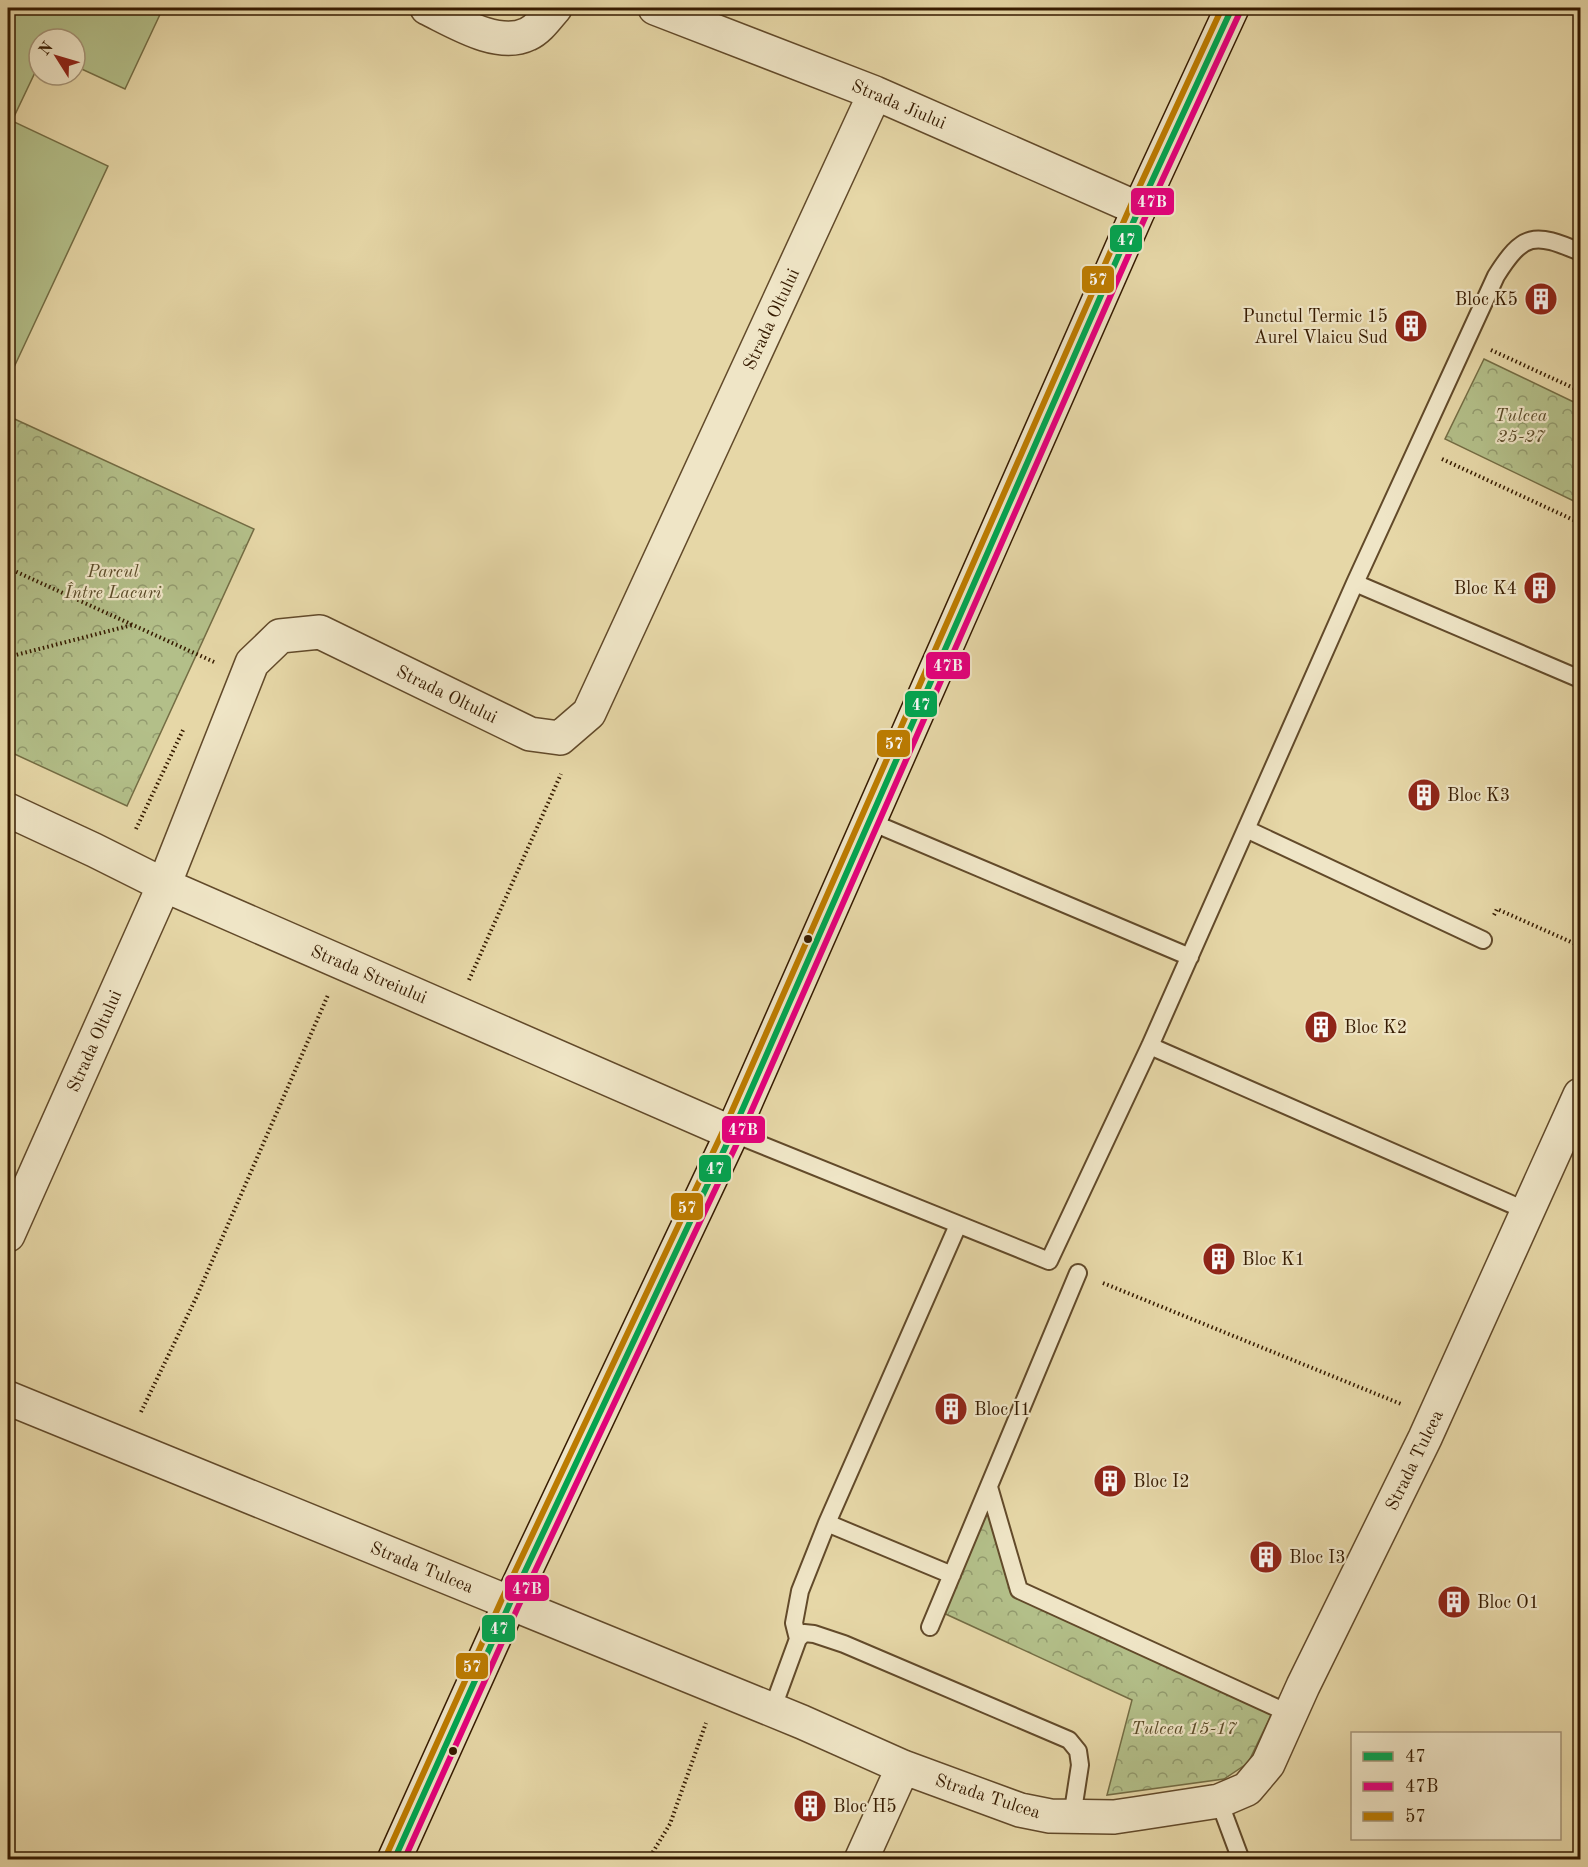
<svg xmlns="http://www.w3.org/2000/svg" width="1588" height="1867" viewBox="0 0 1588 1867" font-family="'Old Standard TT',serif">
<defs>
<pattern id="park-crowns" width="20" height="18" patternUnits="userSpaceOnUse" patternTransform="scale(1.5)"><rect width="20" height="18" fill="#b3bf89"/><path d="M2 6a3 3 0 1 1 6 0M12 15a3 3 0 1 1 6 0" fill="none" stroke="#929a6e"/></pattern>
</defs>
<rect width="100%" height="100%" fill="#e6d7a7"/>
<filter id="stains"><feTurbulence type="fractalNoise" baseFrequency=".00333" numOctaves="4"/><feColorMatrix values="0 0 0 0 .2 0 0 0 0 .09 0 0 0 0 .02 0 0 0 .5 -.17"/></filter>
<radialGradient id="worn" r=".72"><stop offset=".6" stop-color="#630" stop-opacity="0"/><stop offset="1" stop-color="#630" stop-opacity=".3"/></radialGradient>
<path fill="#b3bf89" stroke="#746d44" stroke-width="1.5" d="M8,8H163L125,89L75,66V39H39V64L12,121L108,166L8,380Z"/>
<path fill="url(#park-crowns)" stroke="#746d44" stroke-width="1.5" d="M1484,359L1580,405V504L1445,439Z
M8,416L254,529L127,806L8,751Z
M989,1487L1019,1590L1275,1707L1248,1763L1224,1779L1107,1795L1132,1700L937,1610Z"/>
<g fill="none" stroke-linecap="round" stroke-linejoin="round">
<defs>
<path id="lane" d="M1355,583L1580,679
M871,822L1190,957
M1246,829L1483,940
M1150,1046L1527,1211
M732,1133L1049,1261L1150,1046L1355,583L1496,276C1523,233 1534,232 1580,252
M989,1487L1019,1590L1275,1707L1292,1713
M827,1523L952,1575
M930,1627L1078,1273
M798,1639L804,1633L814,1634L844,1644L1069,1740L1078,1751L1080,1765L1072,1817
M772,1710L798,1639L794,1623L800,1591L827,1523L958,1225
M1219,1801L1241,1860"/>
<path id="street" d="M427,8C454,21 498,49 528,34C539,29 547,17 555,8
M655,8L875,93L1139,209
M8,810L94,850L164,885L732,1133
M8,1235L164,885L252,663L280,636L320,632L530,734L560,738L589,713L875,93
M8,1398L802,1722L903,1767L1020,1810L1050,1816L1114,1817L1141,1813L1219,1801L1247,1789L1268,1764L1303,1686L1425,1438L1580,1095
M861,1860L903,1767"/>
<path id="secondary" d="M394,1860L510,1603L732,1133L1139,209L1232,8"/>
</defs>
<use href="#lane" stroke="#624a2a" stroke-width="20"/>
<use href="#street" stroke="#624a2a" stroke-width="36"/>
<use href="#secondary" stroke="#361b00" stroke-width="36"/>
<path stroke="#361b00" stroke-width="4" stroke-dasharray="1.5 3" stroke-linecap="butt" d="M1491,350L1580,391
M1442,459L1580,523
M8,568L214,662
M8,657L132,625
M136,829L184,728
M1494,915L1497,909L1580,946
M469,980L561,774
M1103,1283L1401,1404
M141,1412L196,1298L328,995
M648,1860L670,1824L706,1723"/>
<use href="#lane" stroke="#efe5c6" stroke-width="16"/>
<use href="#street" stroke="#efe5c6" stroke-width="33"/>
<use href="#secondary" stroke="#efe5c6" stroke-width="33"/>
<defs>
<path id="bus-1" d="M394,1860L510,1603L732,1133L1139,209L1232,8"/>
<path id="bus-2" d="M404,1860L518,1607L740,1137L1147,213L1240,12"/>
<path id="bus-3" d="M386,1856L502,1599L724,1129L1131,205L1222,8"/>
</defs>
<use href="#bus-1" stroke="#efe5c6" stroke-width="10"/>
<use href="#bus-2" stroke="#efe5c6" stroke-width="10"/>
<use href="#bus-3" stroke="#efe5c6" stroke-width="10"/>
<use href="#bus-1" stroke="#00a651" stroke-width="6"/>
<use href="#bus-2" stroke="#e5007d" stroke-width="6"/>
<use href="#bus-3" stroke="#bd7c00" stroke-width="6"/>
</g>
<defs>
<symbol id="building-disc" viewBox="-11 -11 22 22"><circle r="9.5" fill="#8f2418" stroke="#efe5c6"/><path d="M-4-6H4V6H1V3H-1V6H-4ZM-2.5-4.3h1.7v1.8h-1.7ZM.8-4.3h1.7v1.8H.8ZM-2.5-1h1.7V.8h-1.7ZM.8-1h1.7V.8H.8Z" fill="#fff"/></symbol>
</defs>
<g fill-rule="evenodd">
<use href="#building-disc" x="1522" y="280" width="38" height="38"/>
<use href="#building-disc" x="1392" y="307" width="38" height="38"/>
<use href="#building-disc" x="1521" y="569" width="38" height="38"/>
<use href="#building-disc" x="1405" y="776" width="38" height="38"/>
<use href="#building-disc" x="1302" y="1008" width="38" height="38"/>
<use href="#building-disc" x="1200" y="1240" width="38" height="38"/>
<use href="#building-disc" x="932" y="1390" width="38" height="38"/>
<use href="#building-disc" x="1091" y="1462" width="38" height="38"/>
<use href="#building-disc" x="1247" y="1538" width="38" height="38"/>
<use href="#building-disc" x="1435" y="1583" width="38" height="38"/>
<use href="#building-disc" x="791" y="1787" width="38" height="38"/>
</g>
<g fill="#361b00" stroke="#efe5c6" stroke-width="2">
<circle cx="808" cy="939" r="5"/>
<circle cx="453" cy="1751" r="5"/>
</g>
<g text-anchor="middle" stroke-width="4.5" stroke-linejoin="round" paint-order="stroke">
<g font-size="18" fill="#361b00" stroke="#efe5c6">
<text transform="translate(899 104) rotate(23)" y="6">Strada Jiului</text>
<text transform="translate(771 319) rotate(-65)" y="6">Strada Oltului</text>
<text transform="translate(447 694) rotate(26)" y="6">Strada Oltului</text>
<text transform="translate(369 974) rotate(23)" y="6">Strada Streiului</text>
<text transform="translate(94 1041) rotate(-66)" y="6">Strada Oltului</text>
<text transform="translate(1414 1460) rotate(-64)" y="6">Strada Tulcea</text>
<text transform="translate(422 1567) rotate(22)" y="6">Strada Tulcea</text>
<text transform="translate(988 1796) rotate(18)" y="6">Strada Tulcea</text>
</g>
<g font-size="18" fill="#361b00" stroke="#efe5c6" text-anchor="start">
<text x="1518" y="305" text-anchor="end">Bloc K5</text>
<text x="1388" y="322" text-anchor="end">Punctul Termic 15<tspan x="1388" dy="21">Aurel Vlaicu Sud</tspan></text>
<text x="1517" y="594" text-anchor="end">Bloc K4</text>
<text x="1447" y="801">Bloc K3</text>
<text x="1344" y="1033">Bloc K2</text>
<text x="1242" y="1265">Bloc K1</text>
<text x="974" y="1415">Bloc I1</text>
<text x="1133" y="1487">Bloc I2</text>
<text x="1289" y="1563">Bloc I3</text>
<text x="1477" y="1608">Bloc O1</text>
<text x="833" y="1812">Bloc H5</text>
</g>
<g font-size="18" font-style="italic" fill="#5c4c29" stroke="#efe5c6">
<text x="1521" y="421">Tulcea<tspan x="1521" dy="21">25-27</tspan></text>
<text x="113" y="577">Parcul<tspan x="113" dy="21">Între Lacuri</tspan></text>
<text x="1184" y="1734">Tulcea 15-17</text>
</g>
</g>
<g stroke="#efe5c6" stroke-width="2">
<rect x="1130" y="187" width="45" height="29" rx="6" fill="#e5007d"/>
<rect x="1109" y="224" width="34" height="29" rx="6" fill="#00a651"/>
<rect x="1081" y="265" width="34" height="29" rx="6" fill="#bd7c00"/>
<rect x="925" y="651" width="46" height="29" rx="6" fill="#e5007d"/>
<rect x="904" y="690" width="34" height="28" rx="6" fill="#00a651"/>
<rect x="876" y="729" width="35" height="29" rx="6" fill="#bd7c00"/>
<rect x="721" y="1115" width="45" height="29" rx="6" fill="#e5007d"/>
<rect x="698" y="1154" width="34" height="29" rx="6" fill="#00a651"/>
<rect x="670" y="1192" width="34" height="29" rx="6" fill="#bd7c00"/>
<rect x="504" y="1574" width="46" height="28" rx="6" fill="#e5007d"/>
<rect x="481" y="1614" width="35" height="29" rx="6" fill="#00a651"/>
<rect x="455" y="1652" width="34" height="28" rx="6" fill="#bd7c00"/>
</g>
<g font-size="16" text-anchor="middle" font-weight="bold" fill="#fff">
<text x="1152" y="207">47B</text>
<text x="1126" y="245">47</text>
<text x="1098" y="285">57</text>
<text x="948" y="671">47B</text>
<text x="921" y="710">47</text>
<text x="894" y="749">57</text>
<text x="743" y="1135">47B</text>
<text x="715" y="1174">47</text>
<text x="687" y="1213">57</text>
<text x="527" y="1594">47B</text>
<text x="499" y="1634">47</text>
<text x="472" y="1672">57</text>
</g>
<rect width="1588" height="1867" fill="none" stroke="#e6d7a7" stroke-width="30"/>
<rect x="9" y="9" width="1570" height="1849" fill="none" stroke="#361b00" stroke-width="3"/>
<rect x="15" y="15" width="1558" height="1837" fill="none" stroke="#361b00" stroke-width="1.5"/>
<rect x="1351" y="1732" width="210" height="108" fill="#efe5c6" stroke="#a59477" stroke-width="1.5"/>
<rect x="1363" y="1752" width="30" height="9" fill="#00a651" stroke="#a59477" stroke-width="1.5"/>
<text x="1405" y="1762" font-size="18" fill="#361b00">47</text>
<rect x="1363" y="1782" width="30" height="9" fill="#e5007d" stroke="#a59477" stroke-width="1.5"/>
<text x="1405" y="1792" font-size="18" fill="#361b00">47B</text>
<rect x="1363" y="1812" width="30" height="9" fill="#bd7c00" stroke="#a59477" stroke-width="1.5"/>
<text x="1405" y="1822" font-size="18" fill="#361b00">57</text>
<g transform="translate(57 57) rotate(307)"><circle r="28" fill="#efe5c6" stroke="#a59477" stroke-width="1.5"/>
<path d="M0-4.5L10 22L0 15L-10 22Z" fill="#8f2418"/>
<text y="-9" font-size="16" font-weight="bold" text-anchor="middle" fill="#361b00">N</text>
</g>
<rect width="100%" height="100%" filter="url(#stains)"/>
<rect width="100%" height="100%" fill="url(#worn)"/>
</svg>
